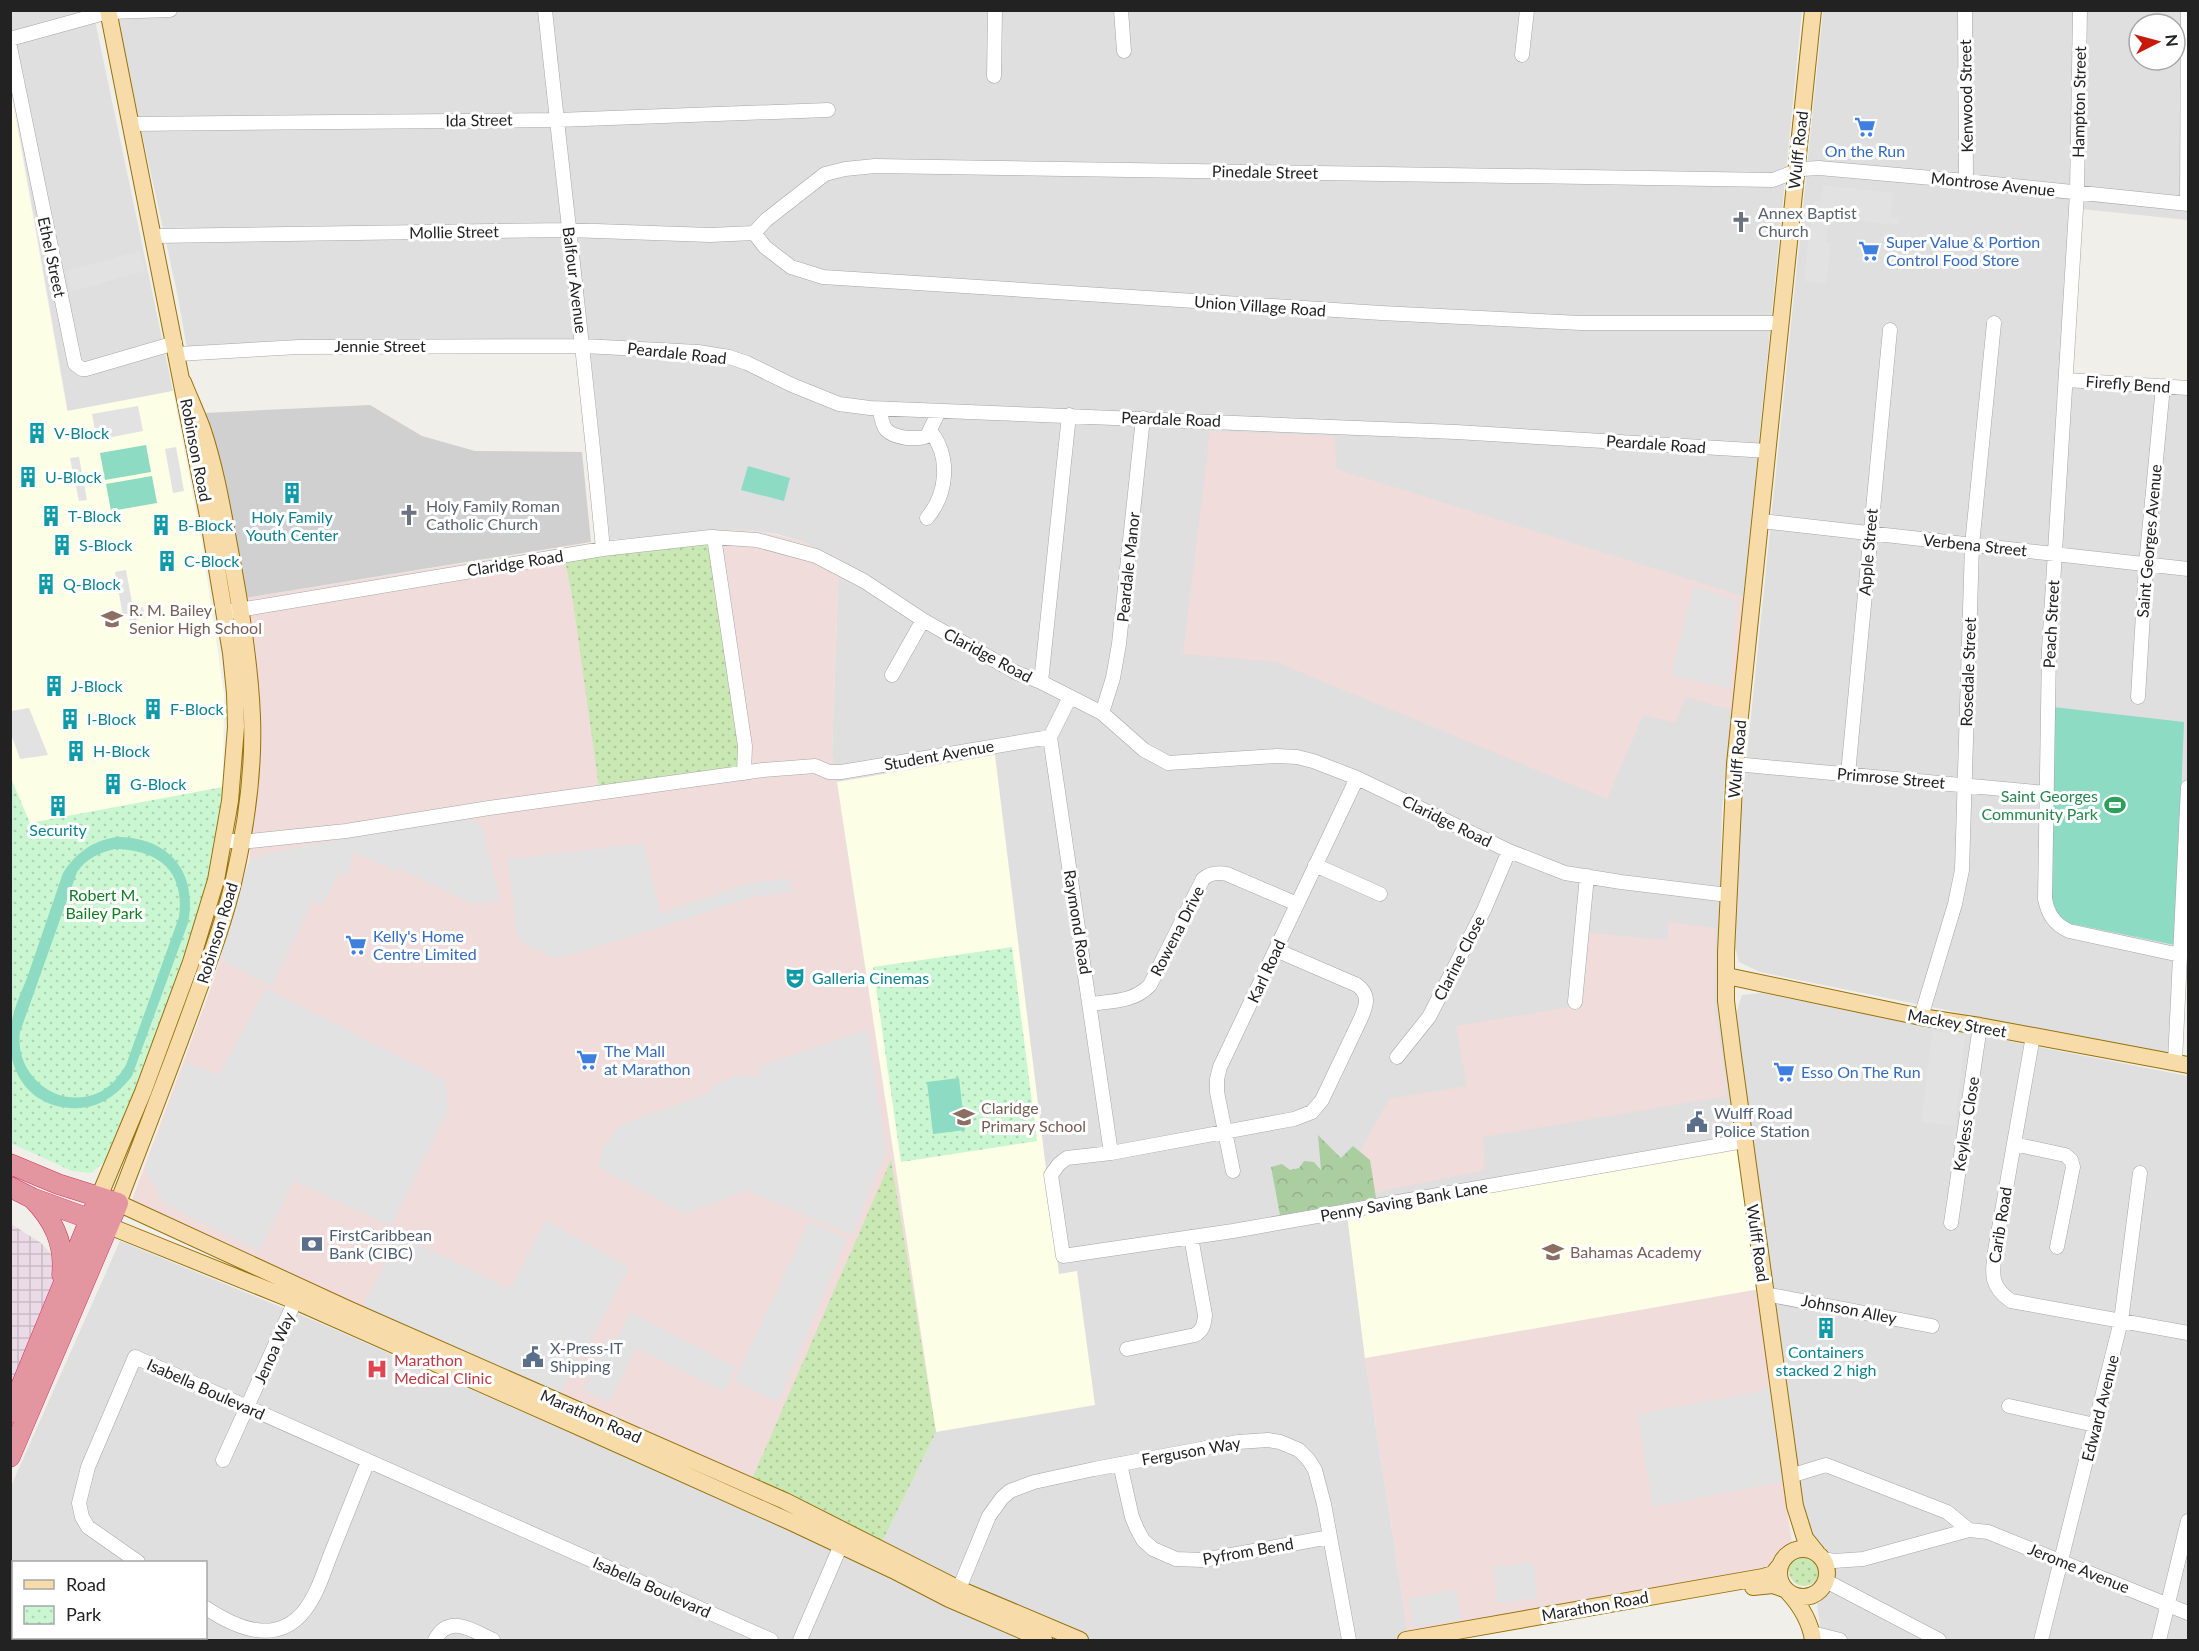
<svg xmlns="http://www.w3.org/2000/svg" width="2199" height="1651" viewBox="0 0 2199 1651" font-family="Lato,sans-serif">
<defs>
<pattern id="industrial-grid" width="8" height="8" patternUnits="userSpaceOnUse" patternTransform="scale(1.5)"><rect width="8" height="8" fill="#eadbe6"/><path d="M0 4h8M4 0v8" fill="none" stroke="#c8bcc5"/></pattern>
<pattern id="grass-dots" width="8" height="8" patternUnits="userSpaceOnUse" patternTransform="scale(1.5)"><rect width="8" height="8" fill="#c9e8b3"/><path d="M2 2h.1M6 6h.1" fill="none" stroke="#acc79a" stroke-width="1.8" stroke-linecap="round"/></pattern>
<pattern id="forest-crowns" width="20" height="18" patternUnits="userSpaceOnUse" patternTransform="scale(1.5)"><rect width="20" height="18" fill="#aacea0"/><path d="M2 6a3 3 0 1 1 6 0M12 15a3 3 0 1 1 6 0" fill="none" stroke="#92b18a"/></pattern>
<pattern id="park-dots" width="8" height="8" patternUnits="userSpaceOnUse" patternTransform="scale(1.5)"><rect width="8" height="8" fill="#caf7d1"/><path d="M2 2h.1M6 6h.1" fill="none" stroke="#add3b3" stroke-width="1.8" stroke-linecap="round"/></pattern>
</defs>
<rect width="100%" height="100%" fill="#f1efe9"/>
<path fill="#e0dfdf" fill-rule="evenodd" d="M10,11H93L173,391L68,412L11,86Z
M115,11H1802L1722,810L1717,1005L1738,1147L1347,1214L1365,1358L1409,1640H11V1486L120,1241L320,1323L895,1576L878,1550L936,1432L832,754L839,559L803,542L777,534L747,530H715L610,540L589,339L285,340L187,348L177,292ZM14,1562H206V1638H14Z
M1823,11H2188V220L2081,209L2072,382L2188,393V887L2181,1058L1760,972L1739,962L1733,941V892ZM2139,24H2175V60H2139Z
M1761,993L2188,1076V1640H1822L1736,1014L1742,995Z"/>
<path fill="#f0dcda" d="M1210,431L1335,436L1336,469L1743,596L1732,710L1685,697L1676,723L1643,715L1607,799L1276,662L1183,654Z
M715,530H748L777,535L803,542L839,559L832,754L936,1432L878,1550L129,1208L212,985L249,862L260,738L245,598L591,543Z
M1669,922L1716,928L1714,1003L1728,1096L1483,1137L1485,1170L1374,1193L1357,1157L1389,1099L1467,1086L1456,1026L1570,1007L1578,932L1667,940Z
M1759,1289L1769,1387L1796,1571L1408,1634L1365,1358Z"/>
<path fill="url(#industrial-grid)" d="M11,1224L41,1243L60,1264L11,1386Z"/>
<path fill="#fcfee6" d="M10,86L67,411L173,391L202,543L224,694L223,787L29,824L10,776Z
M995,755L1059,1274L1077,1271L1095,1405L936,1432L837,782Z
M1738,1147L1759,1289L1365,1358L1347,1214Z"/>
<path fill="#d0d0d0" d="M370,405L422,436L475,451L582,452L591,542L245,598L204,413Z"/>
<path fill="url(#grass-dots)" d="M709,542L742,766L600,794L573,601L564,555Z
M891,1160L936,1432L880,1546L749,1486Z
M1789 1571a15 15 0 1 1 30 0a15 15 0 1 1-30 0Z"/>
<path fill="url(#forest-crowns)" d="M1318,1135L1341,1158L1353,1146L1370,1160L1376,1198L1280,1215L1271,1167L1282,1164L1290,1170L1299,1168L1304,1161L1314,1162L1321,1170Z"/>
<path fill="url(#park-dots)" d="M10,776L30,823L223,787L221,821L214,865L184,957L134,1092L103,1163L91,1173L72,1171L11,1143Z
M1012,947L1037,1141L901,1162L873,967Z"/>
<path fill="#8cdbc2" fill-rule="evenodd" d="M146,445L151,472L105,480L100,453Z
M748,466L790,478L784,501L741,490Z
M152,476L157,503L111,511L106,484Z
M2053,707L2184,722L2175,945L2068,923L2060,918L2051,904Z
M117,837C169,837 198,872 188,923L132,1076C116,1097 96,1110 70,1108C25,1105 5,1066 11,1026C13,1010 21,993 27,978C39,943 51,908 63,873C77,852 92,841 117,837ZM115,849C159,850 185,871 179,917L126,1065C119,1076 112,1086 100,1092C58,1112 14,1075 20,1032L77,872C87,858 99,853 115,849Z
M959,1078L965,1130L933,1134L927,1082Z"/>
<path fill="#e2e2e2" d="M1823,185L1893,193L1890,217L1898,218V225L1859,221L1860,212L1830,208L1826,242L1831,243L1826,284L1804,281L1813,201L1821,202Z
M139,251L145,271L71,292L66,271Z
M138,406L143,431L97,440L92,414Z
M176,447L184,491L173,493L165,449Z
M79,457L87,500L79,501L70,458Z
M126,570L133,608L143,607L145,618L130,621L128,615L123,616L115,572Z
M1694,586L1736,600L1730,689L1671,675Z
M29,708L48,755L20,759L11,734V711Z
M471,818L483,828L500,901L472,904L400,869L395,871L354,852L347,876L339,872L323,904L313,901L272,986L227,964L221,954L248,864L261,855L361,835Z
M644,843L660,913L750,883L789,878L794,892L752,897L662,927L556,959L518,940L507,859Z
M266,988L445,1080L449,1109L391,1226L294,1181L259,1251L164,1204L145,1169L186,1062L219,1075Z
M868,1029L886,1152L852,1235L747,1191L684,1214L598,1167L603,1147L620,1125L706,1094L714,1085L743,1073L745,1078L760,1074L758,1067Z
M1932,1031L1965,1035L1955,1126L1921,1122Z
M546,1220L629,1267L599,1326L557,1398L361,1310L399,1235L510,1289Z
M809,1221L847,1239L778,1403L734,1381Z
M630,1312L736,1367L724,1392L636,1348L609,1403L582,1389L606,1340L614,1344Z
M1769,1387L1783,1482L1653,1507L1637,1414L1757,1392Z
M1533,1562L1537,1599L1497,1603L1493,1567Z
M1456,1589L1461,1620L1413,1628L1408,1598Z"/>
<g fill="none" stroke-linecap="round" stroke-linejoin="round">
<defs>
<path id="minor" d="M545,10C564,190 586,369 603,549
M1121,10L1124,51
M1965,10L1966,181
M2080,10L2077,193L2049,649L2045,899C2048,914 2054,924 2069,931L2180,955
M10,39L108,12L170,10
M10,47L75,364L82,369H86L175,343
M1522,55L1527,10
M994,76L995,10
M130,124L557,120L828,110
M2187,204L2188,10
M754,233L766,220L825,174L845,169L875,166L1773,180L1802,169L1819,168L1966,181L2188,204
M754,233L765,247L791,267L823,277L1381,313L1581,323H1780
M154,236L568,230L710,235L754,233
M178,354L299,347L583,346L698,352L729,357L747,363L792,385L839,404L870,408L1456,432L1768,451
M2067,380L2188,388
M880,409C882,430 887,435 907,438C914,438 921,439 927,436L939,411
M927,518C947,494 951,458 931,432
M1761,521L2188,569
M714,537L745,746L744,773
M233,611L603,549L710,537L757,540L816,556L864,581L923,620L1017,673L1041,682L1102,713L1144,750L1168,763L1277,756L1297,757L1313,761L1357,778L1509,851L1565,873L1621,882L1728,895
M892,675L923,620
M1041,682L1069,415
M1070,697L1050,737L1111,1153
M2138,697L2146,565L2163,386
M1102,713L1113,678L1119,644L1143,418
M1735,764L2046,793
M1848,774L1890,330
M224,840L241,842L346,831L489,808L763,770L815,766L829,772H841L1050,737
M1315,865L1380,894
M1276,950L1357,985C1370,995 1367,1004 1361,1018L1322,1100L1312,1112L1294,1119L1111,1153L1067,1158L1059,1164L1051,1175L1063,1256L1233,1231L1744,1141
M1575,1002L1587,876
M1090,1004C1112,1001 1134,1002 1150,985L1203,879C1210,873 1217,872 1227,874L1297,904
M1921,1017L1955,904L1962,870L1972,545L1994,323
M2033,1036L1995,1251C1992,1275 1990,1286 2011,1301L2188,1333
M1397,1057L1429,1017L1484,910L1509,851
M2175,1062L2188,787
M2014,1144L2065,1155L2071,1160L2073,1167L2057,1247
M1233,1171L1217,1092V1079L1220,1067L1357,778
M1951,1223L1980,1026
M1765,1294L1932,1326
M1127,1349L1195,1335C1203,1330 1204,1325 1205,1315L1191,1237
M2009,1406L2095,1425
M223,1460L295,1301
M1120,1464L1132,1517L1137,1529L1143,1540L1153,1549L1176,1559L1203,1560L1330,1537
M1790,1476L1826,1465L1947,1512L1969,1530
M1823,1559L1834,1561L1863,1559L1969,1530L1988,1532L2188,1613
M138,1562L88,1527L82,1517L79,1503L88,1467L135,1357L771,1640
M1826,1581L1939,1640
M956,1596L989,1516L1002,1498L1010,1491L1034,1482L1094,1469L1238,1442L1268,1440L1280,1442L1299,1450L1308,1459L1315,1470L1324,1504L1349,1640
M206,1608C236,1628 277,1646 305,1610C318,1593 324,1571 332,1551C344,1521 356,1491 368,1461
M10,1623L14,1625
M1812,1633L1840,1640
M35,1638L40,1640
M435,1640C449,1613 473,1631 493,1640
M800,1640L841,1545
M2041,1640L2121,1321L2140,1173
M2159,1640L2188,1521"/>
<path id="major" d="M1813,10L1735,764L1726,952V1001L1733,1056L1795,1506L1805,1538L1817,1553
M183,382C189,397 196,412 202,428C216,469 223,513 231,556C241,609 250,663 252,717C254,771 246,827 234,879C224,923 207,966 192,1008C168,1074 143,1138 118,1203L350,1310L785,1501L959,1589L1080,1640
M1727,976L1921,1017L1980,1026L2188,1065
M99,1197L143,1092L191,962L216,880L230,801L236,727L235,693L231,653L209,521L108,10
M109,1226L295,1301L588,1431L791,1522L893,1570L949,1599L1044,1640
M1779 1573a24 24 0 1 1 48 0a24 24 0 1 1-48 0Z
M1753,1587L1773,1585L1784,1589
M1788,1592C1801,1606 1810,1621 1813,1640
M1406,1640L1763,1577L1773,1574L1781,1564"/>
<path id="highway" d="M10,1164L58,1184L118,1203L10,1457
M10,1187L32,1198L101,1223
M32,1198C54,1220 65,1244 62,1275
M10,1413L99,1197"/>
</defs>
<use href="#minor" stroke="#a6a6a6" stroke-width="15"/>
<use href="#major" stroke="#967209" stroke-width="18"/>
<use href="#highway" stroke="#d2335e" stroke-width="21"/>
<use href="#minor" stroke="#fff" stroke-width="14"/>
<use href="#major" stroke="#f7dba8" stroke-width="16"/>
<use href="#highway" stroke="#e3969f" stroke-width="20"/>
</g>
<defs>
<symbol id="supermarket-bare" viewBox="-9 -9 18 18"><path d="M-6-5.5h2.5l.6 2H6L4.5 2H-2.5L-4.4-4H-6ZM-1.5 3.2a1.3 1.3 0 1 0 .1 0ZM3 3.2a1.3 1.3 0 1 0 .1 0Z" fill="#3f7fe0" stroke="#fff" stroke-width="2.5" paint-order="stroke"/></symbol>
<symbol id="church-bare" viewBox="-9 -9 18 18"><path d="M-1.2-6h2.4v3.5h3.3v2.4h-3.3V6h-2.4V-.1h-3.3v-2.4h3.3Z" fill="#6b7280" stroke="#fff" stroke-width="2.5" paint-order="stroke"/></symbol>
<symbol id="building-bare" viewBox="-9 -9 18 18"><path d="M-4-6H4V6H1V3H-1V6H-4ZM-2.5-4.3h1.7v1.8h-1.7ZM.8-4.3h1.7v1.8H.8ZM-2.5-1h1.7V.8h-1.7ZM.8-1h1.7V.8H.8Z" fill="#0f9aa8" stroke="#fff" stroke-width="2.5" paint-order="stroke"/></symbol>
<symbol id="school-bare" viewBox="-9 -9 18 18"><path d="M0-5L7-2L0 1L-7-2ZM-4 1L0 2.5L4 1V4Q0 6-4 4Z" fill="#8d6e63" stroke="#fff" stroke-width="2.5" paint-order="stroke"/></symbol>
<symbol id="stadium-bare" viewBox="-9 -9 18 18"><path d="M0-5a6.5 5 0 1 0 0 10a6.5 5 0 1 0 0-10ZM-3.5-1.8h7v3.6h-7Z" fill="#2e9e5b" stroke="#fff" stroke-width="2.5" paint-order="stroke"/></symbol>
<symbol id="theatre-bare" viewBox="-9 -9 18 18"><path d="M-5-5.5Q0-4 5-5.5V0Q5 5 0 6Q-5 5-5 0ZM-3.3-2.5H-1v1.5H-3.3ZM1-2.5H3.3v1.5H1ZM-2.8 1Q0 5.5 2.8 1Z" fill="#0f9aa8" stroke="#fff" stroke-width="2.5" paint-order="stroke"/></symbol>
<symbol id="civic-bare" viewBox="-9 -9 18 18"><path d="M-.6-6.5H3V-4.5H.6V-3L4-1V1h2V6H-6V1h2V-1L-.6-3ZM-1.2 2.5V6h2.4V2.5Z" fill="#5c6f8a" stroke="#fff" stroke-width="2.5" paint-order="stroke"/></symbol>
<symbol id="bank-bare" viewBox="-9 -9 18 18"><path d="M-6-4H6V4H-6ZM0-2.3a2.3 2.3 0 1 0 0 4.6a2.3 2.3 0 1 0 0-4.6Z" fill="#5c6f8a" stroke="#fff" stroke-width="2.5" paint-order="stroke"/></symbol>
<symbol id="hospital-bare" viewBox="-9 -9 18 18"><path d="M-5-5h3v3.5h4V-5h3V5h-3V1.5h-4V5h-3Z" fill="#e0444e" stroke="#fff" stroke-width="2.5" paint-order="stroke"/></symbol>
</defs>
<g fill-rule="evenodd">
<use href="#supermarket-bare" x="1850" y="112" width="30" height="30"/>
<use href="#church-bare" x="1726" y="207" width="30" height="30"/>
<use href="#supermarket-bare" x="1854" y="236" width="30" height="30"/>
<use href="#building-bare" x="22" y="418" width="30" height="30"/>
<use href="#building-bare" x="13" y="462" width="30" height="30"/>
<use href="#building-bare" x="277" y="478" width="30" height="30"/>
<use href="#church-bare" x="394" y="500" width="30" height="30"/>
<use href="#building-bare" x="36" y="501" width="30" height="30"/>
<use href="#building-bare" x="146" y="510" width="30" height="30"/>
<use href="#building-bare" x="47" y="530" width="30" height="30"/>
<use href="#building-bare" x="152" y="546" width="30" height="30"/>
<use href="#building-bare" x="31" y="569" width="30" height="30"/>
<use href="#school-bare" x="97" y="604" width="30" height="30"/>
<use href="#building-bare" x="39" y="671" width="30" height="30"/>
<use href="#building-bare" x="138" y="694" width="30" height="30"/>
<use href="#building-bare" x="55" y="704" width="30" height="30"/>
<use href="#building-bare" x="61" y="736" width="30" height="30"/>
<use href="#building-bare" x="98" y="769" width="30" height="30"/>
<use href="#stadium-bare" x="2100" y="790" width="30" height="30"/>
<use href="#building-bare" x="43" y="791" width="30" height="30"/>
<use href="#supermarket-bare" x="341" y="930" width="30" height="30"/>
<use href="#theatre-bare" x="780" y="963" width="30" height="30"/>
<use href="#supermarket-bare" x="572" y="1045" width="30" height="30"/>
<use href="#supermarket-bare" x="1769" y="1057" width="30" height="30"/>
<use href="#school-bare" x="949" y="1102" width="30" height="30"/>
<use href="#civic-bare" x="1682" y="1107" width="30" height="30"/>
<use href="#bank-bare" x="297" y="1229" width="30" height="30"/>
<use href="#school-bare" x="1538" y="1237" width="30" height="30"/>
<use href="#building-bare" x="1811" y="1313" width="30" height="30"/>
<use href="#civic-bare" x="518" y="1342" width="30" height="30"/>
<use href="#hospital-bare" x="362" y="1354" width="30" height="30"/>
</g>
<g text-anchor="middle" stroke-width="6" stroke-linejoin="round" paint-order="stroke">
<g font-size="16" fill="#222" stroke="#fff">
<text transform="translate(1966 96) rotate(-91)" y="6">Kenwood Street</text>
<text transform="translate(2079 102) rotate(-89)" y="6">Hampton Street</text>
<text transform="translate(479 120) rotate(-1)" y="6">Ida Street</text>
<text transform="translate(1798 150) rotate(-84)" y="6">Wulff Road</text>
<text transform="translate(1265 172) rotate(1)" y="6">Pinedale Street</text>
<text transform="translate(1993 184) rotate(6)" y="6">Montrose Avenue</text>
<text transform="translate(454 232) rotate(-1)" y="6">Mollie Street</text>
<text transform="translate(52 257) rotate(78)" y="6">Ethel Street</text>
<text transform="translate(575 280) rotate(83)" y="6">Balfour Avenue</text>
<text transform="translate(1260 306) rotate(4)" y="6">Union Village Road</text>
<text x="380" y="352">Jennie Street</text>
<text transform="translate(677 353) rotate(6)" y="6">Peardale Road</text>
<text transform="translate(2128 384) rotate(4)" y="6">Firefly Bend</text>
<text transform="translate(1171 419) rotate(2)" y="6">Peardale Road</text>
<text transform="translate(1656 444) rotate(4)" y="6">Peardale Road</text>
<text transform="translate(196 450) rotate(79)" y="6">Robinson Road</text>
<text transform="translate(2149 541) rotate(-85)" y="6">Saint Georges Avenue</text>
<text transform="translate(1975 545) rotate(6)" y="6">Verbena Street</text>
<text transform="translate(1868 552) rotate(-85)" y="6">Apple Street</text>
<text transform="translate(515 563) rotate(-9)" y="6">Claridge Road</text>
<text transform="translate(1128 567) rotate(-84)" y="6">Peardale Manor</text>
<text transform="translate(2051 624) rotate(-87)" y="6">Peach Street</text>
<text transform="translate(988 655) rotate(28)" y="6">Claridge Road</text>
<text transform="translate(1968 672) rotate(-88)" y="6">Rosedale Street</text>
<text transform="translate(939 755) rotate(-10)" y="6">Student Avenue</text>
<text transform="translate(1737 759) rotate(-85)" y="6">Wulff Road</text>
<text transform="translate(1891 778) rotate(5)" y="6">Primrose Street</text>
<text transform="translate(1447 821) rotate(26)" y="6">Claridge Road</text>
<text transform="translate(1078 922) rotate(81)" y="6">Raymond Road</text>
<text transform="translate(1177 931) rotate(-63)" y="6">Rowena Drive</text>
<text transform="translate(217 933) rotate(-73)" y="6">Robinson Road</text>
<text transform="translate(1459 958) rotate(-63)" y="6">Clarine Close</text>
<text transform="translate(1266 971) rotate(-65)" y="6">Karl Road</text>
<text transform="translate(1957 1023) rotate(10)" y="6">Mackey Street</text>
<text transform="translate(1966 1124) rotate(-81)" y="6">Keyless Close</text>
<text transform="translate(1404 1201) rotate(-10)" y="6">Penny Saving Bank Lane</text>
<text transform="translate(2000 1225) rotate(-81)" y="6">Carib Road</text>
<text transform="translate(1758 1243) rotate(82)" y="6">Wulff Road</text>
<text transform="translate(1849 1309) rotate(11)" y="6">Johnson Alley</text>
<text transform="translate(274 1348) rotate(-66)" y="6">Jenoa Way</text>
<text transform="translate(206 1389) rotate(24)" y="6">Isabella Boulevard</text>
<text transform="translate(2100 1408) rotate(-76)" y="6">Edward Avenue</text>
<text transform="translate(591 1416) rotate(24)" y="6">Marathon Road</text>
<text transform="translate(1191 1451) rotate(-10)" y="6">Ferguson Way</text>
<text transform="translate(1248 1551) rotate(-10)" y="6">Pyfrom Bend</text>
<text transform="translate(2079 1568) rotate(22)" y="6">Jerome Avenue</text>
<text transform="translate(652 1587) rotate(24)" y="6">Isabella Boulevard</text>
<text transform="translate(1595 1606) rotate(-10)" y="6">Marathon Road</text>
</g>
<g font-size="16" fill="#366cbe" stroke="#fff" text-anchor="start">
<text x="1865" y="157" text-anchor="middle">On the Run</text>
<text x="1886" y="248">Super Value &amp; Portion<tspan x="1886" dy="18">Control Food Store</tspan></text>
<text x="373" y="942">Kelly's Home<tspan x="373" dy="18">Centre Limited</tspan></text>
<text x="604" y="1057">The Mall<tspan x="604" dy="18">at Marathon</tspan></text>
<text x="1801" y="1078">Esso On The Run</text>
</g>
<g font-size="16" fill="#5b616d" stroke="#fff" text-anchor="start">
<text x="1758" y="219">Annex Baptist<tspan x="1758" dy="18">Church</tspan></text>
<text x="426" y="512">Holy Family Roman<tspan x="426" dy="18">Catholic Church</tspan></text>
</g>
<g font-size="16" fill="#0d838f" stroke="#fff" text-anchor="start">
<text x="54" y="439">V-Block</text>
<text x="45" y="483">U-Block</text>
<text x="68" y="522">T-Block</text>
<text x="292" y="523" text-anchor="middle">Holy Family<tspan x="292" dy="18">Youth Center</tspan></text>
<text x="178" y="531">B-Block</text>
<text x="79" y="551">S-Block</text>
<text x="184" y="567">C-Block</text>
<text x="63" y="590">Q-Block</text>
<text x="71" y="692">J-Block</text>
<text x="170" y="715">F-Block</text>
<text x="87" y="725">I-Block</text>
<text x="93" y="757">H-Block</text>
<text x="130" y="790">G-Block</text>
<text x="58" y="836" text-anchor="middle">Security</text>
<text x="812" y="984">Galleria Cinemas</text>
<text x="1826" y="1358" text-anchor="middle">Containers<tspan x="1826" dy="18">stacked 2 high</tspan></text>
</g>
<g font-size="16" fill="#785e54" stroke="#fff" text-anchor="start">
<text x="129" y="616">R. M. Bailey<tspan x="129" dy="18">Senior High School</tspan></text>
<text x="981" y="1114">Claridge<tspan x="981" dy="18">Primary School</tspan></text>
<text x="1570" y="1258">Bahamas Academy</text>
</g>
<g font-size="16" fill="#27864d" stroke="#fff" text-anchor="end">
<text x="2098" y="802">Saint Georges<tspan x="2098" dy="18">Community Park</tspan></text>
</g>
<g font-size="16" fill="#137d23" stroke="#fff">
<text x="104" y="901">Robert M.<tspan x="104" dy="18">Bailey Park</tspan></text>
</g>
<g font-size="16" fill="#4e5e75" stroke="#fff" text-anchor="start">
<text x="1714" y="1119">Wulff Road<tspan x="1714" dy="18">Police Station</tspan></text>
<text x="329" y="1241">FirstCaribbean<tspan x="329" dy="18">Bank (CIBC)</tspan></text>
<text x="550" y="1354">X-Press-IT<tspan x="550" dy="18">Shipping</tspan></text>
</g>
<g font-size="16" fill="#be3a42" stroke="#fff" text-anchor="start">
<text x="394" y="1366">Marathon<tspan x="394" dy="18">Medical Clinic</tspan></text>
</g>
</g>
<rect width="2199" height="1651" fill="none" stroke="#222222" stroke-width="24"/>
<rect x="12" y="1561" width="195" height="78" fill="#ffffff" stroke="#a7a7a7" stroke-width="1.5"/>
<rect x="24" y="1580" width="30" height="9" fill="#f7dba8" stroke="#a7a7a7" stroke-width="1.5"/>
<text x="66" y="1591" font-size="18" fill="#222222">Road</text>
<rect x="24" y="1606" width="30" height="18" fill="url(#park-dots)" stroke="#a7a7a7" stroke-width="1.5"/>
<text x="66" y="1621" font-size="18" fill="#222222">Park</text>
<g transform="translate(2157 42) rotate(84)"><circle r="28" fill="#ffffff" stroke="#a7a7a7" stroke-width="1.5"/>
<path d="M0-4.5L10 22L0 15L-10 22Z" fill="#c81a0c"/>
<text y="-9" font-size="16" font-weight="bold" text-anchor="middle" fill="#222222">N</text>
</g>
</svg>
